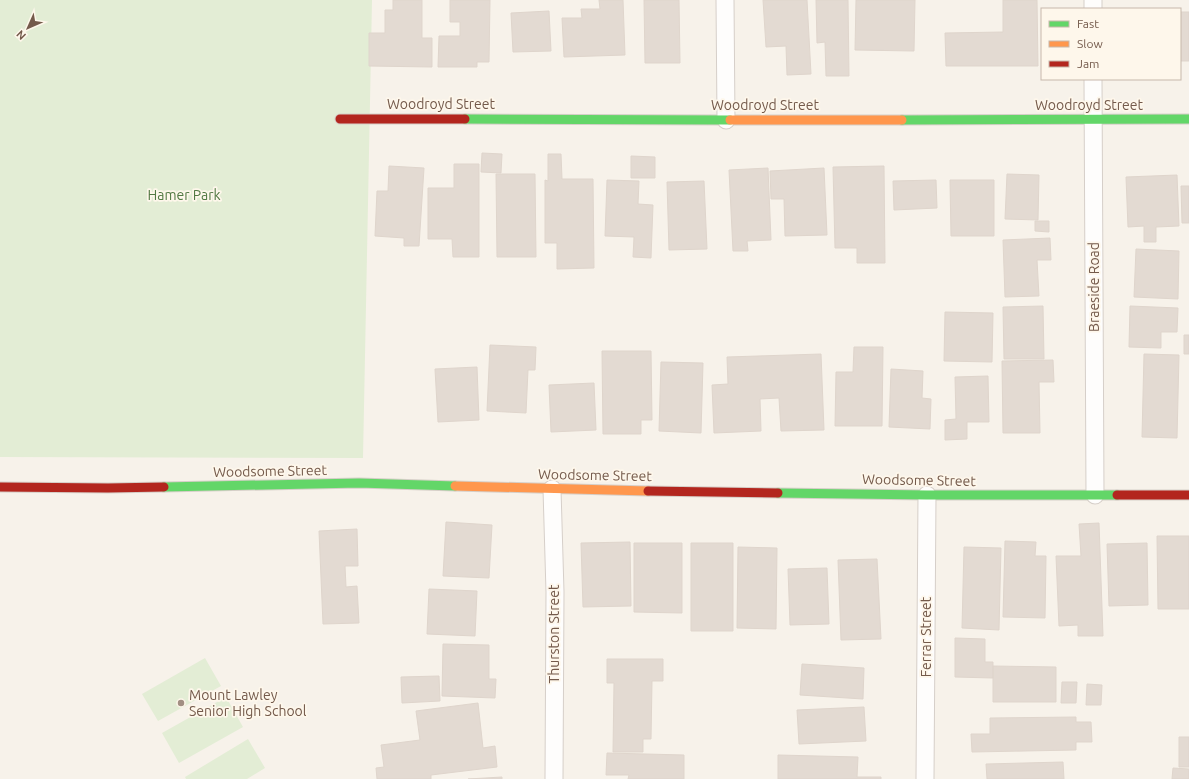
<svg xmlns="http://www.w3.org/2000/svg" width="1189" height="779" viewBox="0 0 1189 779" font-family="Ubuntu,sans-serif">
<rect width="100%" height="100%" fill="#f7f2ea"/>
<path fill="#e3edd5" d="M0,0H372L363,458L0,457Z
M205,658L221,686L158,721L142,694Z
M226,697L243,727L179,763L162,733Z
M248,739L265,768L247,779H186L185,777Z"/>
<path fill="#e3dad2" stroke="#dfd5cc" d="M393,0H422V38H432V67L369,66V33H385V10H393Z
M450,0H490L489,62H477V67H438L439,36H460V22H450Z
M599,0H623L625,55L564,57L562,18H582L581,9H600Z
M644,0H679L680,63H645Z
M763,0H807L811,74L787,75L786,46L766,47Z
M816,0H848L849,76H826L825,42L817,43Z
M856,0H915L914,51L855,50Z
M1003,0H1037L1038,66H946L945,33L1003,32Z
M549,11L551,51L513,52L511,13Z
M1180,12H1189V61H1180Z
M482,153L502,154L501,173L481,172Z
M548,154H561L562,179H593L594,268L557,269V243H545V180L548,181Z
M631,156L655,157V178H631Z
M454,164H479V257H453L452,239H428V188H454Z
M389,166L424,168L419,246H404V238L375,236L377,191H388Z
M884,166L885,263H857V248H835L833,167Z
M768,168L771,240L747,241L748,251H733L729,170Z
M824,168L827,235L785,236L784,199H771L770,171Z
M496,174H535L536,257H497Z
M1007,174L1039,175L1038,220L1005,219Z
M1177,175L1179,226L1156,227V242H1144V226L1128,227L1126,177Z
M607,180L639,181L638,204L653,205L651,258L633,257L634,237L605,236Z
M936,180L937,208L894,210L893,181Z
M950,180H994V236H951Z
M704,181L707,249L669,250L667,182Z
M1181,186H1189V223H1182Z
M1035,221H1049V232L1035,231Z
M1050,238L1051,260H1037L1039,296L1005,297L1003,240Z
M1136,249L1179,251L1178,299L1134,297Z
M1043,306L1044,359H1004L1003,307Z
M1130,306L1178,308L1177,332H1161V348L1129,347Z
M945,312L993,313L992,362L944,361Z
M1184,335H1189V354H1184Z
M490,345L536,347L535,370H528L526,413L487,411Z
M854,347H883L882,426H835L836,372H853Z
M602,351H651L652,420H641V434H603Z
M821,354L824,430L781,431L779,398L760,399L761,431L714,433L712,385L728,384L727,357Z
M1144,354L1179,355L1177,438L1142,437Z
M1053,360L1054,382H1039L1040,433H1003L1002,361Z
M661,362L703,363L701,433L659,431Z
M477,367L479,420L438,422L435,369Z
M891,369L923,371L922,398L931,399L930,429L889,427Z
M988,376L989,422H967V439L945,440V420L956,419L955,377Z
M594,383L596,430L551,432L549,385Z
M446,522L492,525L489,578L443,576Z
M1099,523L1103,636H1078V625L1059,626L1056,556H1081L1079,524Z
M357,529L358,566H345L346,587L357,586L359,623L323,624L319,531Z
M1157,536H1189V609H1158Z
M1005,541L1036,542L1035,556H1046L1045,618L1003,617Z
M630,542L631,606L583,607L581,543Z
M634,543H682V613L634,612Z
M691,543H733V631H691Z
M1147,543L1148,605L1109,606L1107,544Z
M738,547L777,548L776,629L737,628Z
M964,547L1001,548L999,630L962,628Z
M877,559L881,639L841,640L838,560Z
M827,568L829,624L790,625L788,569Z
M429,589L477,591L475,636L427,634Z
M955,638L985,639V662H993V678L955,677Z
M443,644L489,645V679H496L495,698L442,696Z
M607,659H663V681H652L651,739H643V752H613L614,683H607Z
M802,664L864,668L863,699L800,695Z
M993,666L1056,667V702H993Z
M439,676L440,701L402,703L401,677Z
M1062,682H1077L1076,703H1061Z
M1087,684L1102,685L1101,705H1086Z
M478,703L483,748L495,746L497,767L431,775V779H377L376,768L384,767L381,745L420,740L416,711Z
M864,707L866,741L799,744L797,710Z
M1076,717V722H1091L1092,742H1076V750L972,752L971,734H990V718Z
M1179,737H1189V767H1179Z
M607,753L684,755V779H628L629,775H606Z
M778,755L858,757L857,777H881V779H778Z
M1063,762L1064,779H987L986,764Z
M1173,768L1189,769V779H1172Z
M502,777V779H468Z"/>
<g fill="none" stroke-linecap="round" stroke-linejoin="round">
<defs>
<path id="street" d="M725,0L726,120
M1093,0V9
M1093,79L1095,495
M552,489L555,592L554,779
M925,779L927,495"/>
<path id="fast" d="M465,119L730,120
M902,120L1189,119
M164,487L359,483L455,486
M778,493L927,495H1117"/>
<path id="slow" d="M730,120H902
M455,486L648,491"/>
<path id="jam" d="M340,119H465
M0,487L108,488L164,487
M648,491L778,493
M1117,495H1189"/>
</defs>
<use href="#street" stroke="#d6cfc9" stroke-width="19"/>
<use href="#fast" stroke="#d6cfc8" stroke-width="11"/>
<use href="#slow" stroke="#d6cfc8" stroke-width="11"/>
<use href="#jam" stroke="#d6cfc8" stroke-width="11"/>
<use href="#street" stroke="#fefdfc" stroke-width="17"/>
<use href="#fast" stroke="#63d668" stroke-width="9"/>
<use href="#slow" stroke="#ff974d" stroke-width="9"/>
<use href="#jam" stroke="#b3261e" stroke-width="9"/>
</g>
<circle fill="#a28f83" stroke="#fef7eb" stroke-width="1.5" cx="181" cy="703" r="4"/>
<g text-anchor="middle" stroke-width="3.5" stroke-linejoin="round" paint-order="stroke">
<g font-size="14" fill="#745a4b" stroke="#fef7eb">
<text x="441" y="109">Woodroyd Street</text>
<text x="765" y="110">Woodroyd Street</text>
<text x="1089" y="110">Woodroyd Street</text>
<text transform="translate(1094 287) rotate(-90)" y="5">Braeside Road</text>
<text transform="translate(270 471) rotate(-1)" y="5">Woodsome Street</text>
<text transform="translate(595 475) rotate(1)" y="5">Woodsome Street</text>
<text transform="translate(919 480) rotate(1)" y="5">Woodsome Street</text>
<text transform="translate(554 634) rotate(-90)" y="5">Thurston Street</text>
<text transform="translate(926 637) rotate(-90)" y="5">Ferrar Street</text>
</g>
<g font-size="14" fill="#527943" stroke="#fef7eb">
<text x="184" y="200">Hamer Park</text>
</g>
<g font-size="14" fill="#745a4b" stroke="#fef7eb" text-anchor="start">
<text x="189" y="700">Mount Lawley<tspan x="189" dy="16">Senior High School</tspan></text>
</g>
</g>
<rect x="1041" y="8" width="140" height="72" fill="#fef7eb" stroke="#c7b8ab"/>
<rect x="1049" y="21" width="20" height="6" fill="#63d668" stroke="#c7b8ab"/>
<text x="1077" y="28" font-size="12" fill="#745a4b">Fast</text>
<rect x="1049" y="41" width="20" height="6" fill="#ff974d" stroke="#c7b8ab"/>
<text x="1077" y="48" font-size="12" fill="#745a4b">Slow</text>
<rect x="1049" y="61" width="20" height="6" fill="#b3261e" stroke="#c7b8ab"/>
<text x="1077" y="68" font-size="12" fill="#745a4b">Jam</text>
<g transform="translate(28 28) rotate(225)" stroke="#fef7eb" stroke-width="3" paint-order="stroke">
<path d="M0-3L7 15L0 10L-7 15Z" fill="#745a4b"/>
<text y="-6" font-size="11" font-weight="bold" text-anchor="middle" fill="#745a4b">N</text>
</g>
</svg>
